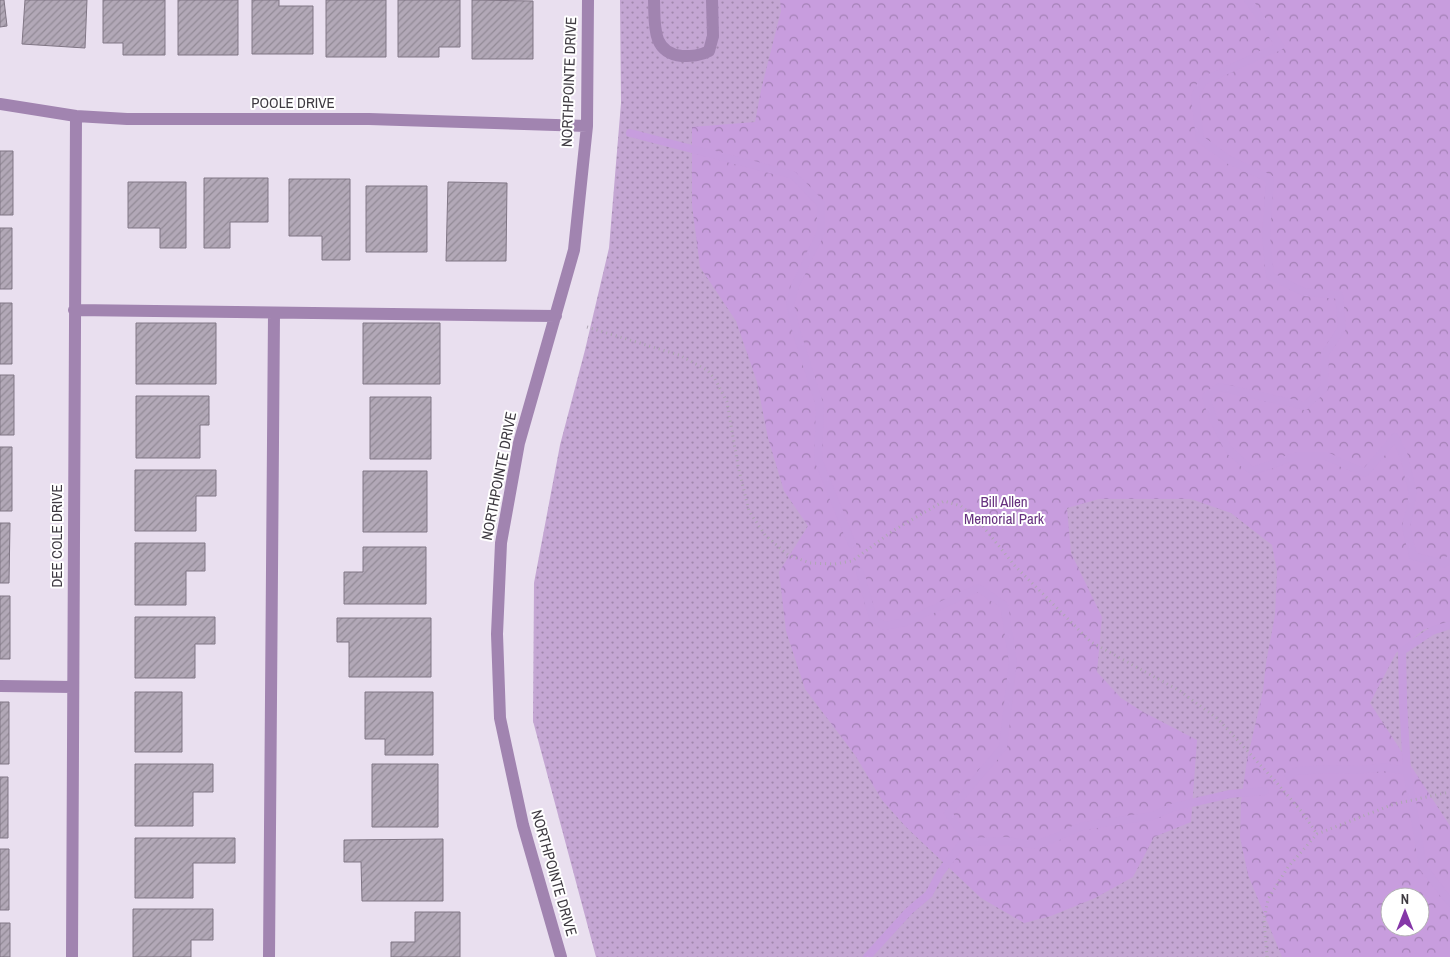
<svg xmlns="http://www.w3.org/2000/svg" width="1450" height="957" viewBox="0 0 1450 957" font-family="'Archivo Narrow',sans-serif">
<defs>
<pattern id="grass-dots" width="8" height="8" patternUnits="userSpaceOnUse" patternTransform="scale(1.25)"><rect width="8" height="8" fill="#c4a6d3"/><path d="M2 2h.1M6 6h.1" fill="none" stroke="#a188ad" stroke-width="1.8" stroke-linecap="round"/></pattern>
<pattern id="forest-crowns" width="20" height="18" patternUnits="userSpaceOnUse" patternTransform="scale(1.25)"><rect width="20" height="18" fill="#c89dde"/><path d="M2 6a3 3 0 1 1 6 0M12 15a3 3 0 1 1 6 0" fill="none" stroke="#a481b6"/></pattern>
<pattern id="building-hatch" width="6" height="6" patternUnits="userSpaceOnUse" patternTransform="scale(1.25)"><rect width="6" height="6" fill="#b2a8b7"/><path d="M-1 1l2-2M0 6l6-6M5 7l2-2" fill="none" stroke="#928a96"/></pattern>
</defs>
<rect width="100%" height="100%" fill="#e9dfef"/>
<path fill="url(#grass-dots)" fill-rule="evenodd" d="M620,0H1450V957H596L533,721L534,583L560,445L585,350L609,248L621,103ZM1390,897H1420V927H1390Z"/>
<path fill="url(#forest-crowns)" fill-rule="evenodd" d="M780,0H1450V621L1423,630L1396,653L1370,703L1450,826V957H1282L1248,875L1240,837L1241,801L1247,760L1263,691L1266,663L1275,615L1277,571L1272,545L1231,513L1191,499H1099L1067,508L1071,553L1102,617L1097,672L1121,698L1143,712L1197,740L1191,822L1154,837L1133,877L1095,898L1051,916L1024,923L981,898L906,827L882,800L855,755L805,689L786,631L779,572L808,526L784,491L768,438L757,382L736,321L700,267L692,205V127L755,122L761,90L781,11ZM1390,897H1420V927H1390Z"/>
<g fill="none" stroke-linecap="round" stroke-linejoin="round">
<path stroke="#c79dde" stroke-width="8" d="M1248,0L1280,46L1203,81L1195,96L1200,139L1229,160L1270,179L1266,236L1270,276L1304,292L1339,295L1342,328L1325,354L1324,388L1305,406L1219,387L1206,397L1214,421L1229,450L1252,471L1297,456H1326L1365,473L1395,437L1404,456L1413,494L1406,527L1413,556L1444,564L1450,559
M630,133L793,175L821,204V232L795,286L790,305L798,337L820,406L818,459L852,544
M860,572L873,618L884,626L906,622L978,588L1004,605L1013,661L1003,747L948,813L968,842L1006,841L1037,845L1083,826L1152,816L1174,807L1230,794L1265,791
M1450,625L1432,631L1402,651L1403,702L1407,771L1423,867L1450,902
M1289,776L1297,771L1327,769L1359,770L1384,767L1407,771
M867,957L909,911L929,894L940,873L961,845L968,842"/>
</g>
<path fill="url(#building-hatch)" stroke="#807685" d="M0,0H4L7,26L0,27Z
M25,0H87L85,48L22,44Z
M103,0H165V55H123V43H103Z
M178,0H238V55H178Z
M252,0H279V6H313V54H252Z
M326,0H386V57H326Z
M398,0H460V47H439V57H398Z
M472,0L533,1V59H472Z
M0,151H13V215H0Z
M204,178H268V222H230V248H204Z
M289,179H350V260H322V236H289Z
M128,182H186V248H160V228H128Z
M448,182L507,183L506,261H446Z
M366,186H427V252H366Z
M0,228H12V289H0Z
M0,303H12V364H0Z
M136,323H216V384H136Z
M363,323H440V384H363Z
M0,375H14V435H0Z
M136,396H209V425H200V458H136Z
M370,397H431V459H370Z
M0,447H12V511H0Z
M135,470H216V496H196V531H135Z
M363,471H427V532H363Z
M0,523H10L9,583H0Z
M135,543H205V571H186V605H135Z
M363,547H426V604H344V572H363Z
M0,596H10V659H0Z
M135,617H215V644H195V678H135Z
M337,618H431V677H349V642H337Z
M135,692H182V752H135Z
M365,692H433V755H385V739H365Z
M0,702H9V764H0Z
M135,764H213V792H193V826H135Z
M372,764H438V827H372Z
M0,777H8V838H0Z
M135,838H235V863H193V898H135Z
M443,839V901H362L361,862H344V840Z
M0,849H9V910H0Z
M133,909H213V940H191V957H133Z
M415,912H460V957H391V942H415Z
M0,923H10V957H0Z"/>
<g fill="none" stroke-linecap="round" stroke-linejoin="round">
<path stroke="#afa7b4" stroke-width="3" stroke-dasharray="1 4" stroke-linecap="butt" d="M587,327L679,355L707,370L715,379L727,402L738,466L749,511L765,535L788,555L810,563L835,564L852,561L894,530L944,501L961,506L977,519L1015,566L1091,642L1180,691L1218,719L1276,782L1302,812L1317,834
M1267,957L1264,921L1268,899L1288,867L1317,834L1394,804L1450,792"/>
<path stroke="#a184b0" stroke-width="12" d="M654,0C655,24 651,53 682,56C692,56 700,56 709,51L713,36L712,0
M0,104L76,116L127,119H369L587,126
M74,310L556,316
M0,686L73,687
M72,957L76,116
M269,957L274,313
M561,957L523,825L500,718L497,634L501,543L519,443L574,250L587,126L588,0"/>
</g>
<g text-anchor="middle" stroke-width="4" stroke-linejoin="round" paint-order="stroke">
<g font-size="15" fill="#3e3a41" stroke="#fff">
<text transform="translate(569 82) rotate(-88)" y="5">NORTHPOINTE DRIVE</text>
<text x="293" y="108">POOLE DRIVE</text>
<text transform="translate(499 476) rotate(-79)" y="5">NORTHPOINTE DRIVE</text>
<text transform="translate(57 536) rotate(-90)" y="5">DEE COLE DRIVE</text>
<text transform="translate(554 873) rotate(74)" y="5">NORTHPOINTE DRIVE</text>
</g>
<g font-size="15" fill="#67327f" stroke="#fff">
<text x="1004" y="507">Bill Allen<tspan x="1004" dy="17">Memorial Park</tspan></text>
</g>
</g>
<g transform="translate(1405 912)"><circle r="24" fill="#ffffff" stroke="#b2b0b3"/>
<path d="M0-4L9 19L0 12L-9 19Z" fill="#8537a8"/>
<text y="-8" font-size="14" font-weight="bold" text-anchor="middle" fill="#3e3a41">N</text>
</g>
</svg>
